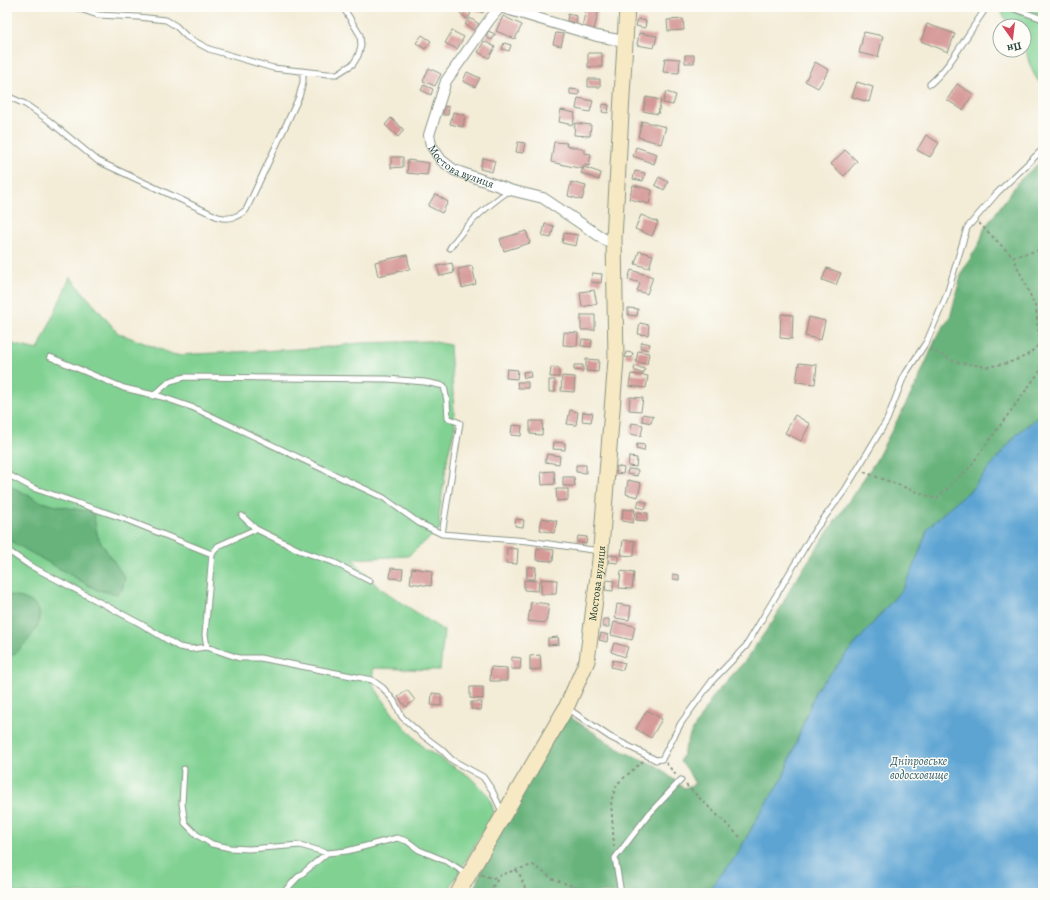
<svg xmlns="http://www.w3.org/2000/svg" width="1050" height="900" viewBox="0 0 1050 900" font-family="Alegreya,serif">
<rect width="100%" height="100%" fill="#fdfcf7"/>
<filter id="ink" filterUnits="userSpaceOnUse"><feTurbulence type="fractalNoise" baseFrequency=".025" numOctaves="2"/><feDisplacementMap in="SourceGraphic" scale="8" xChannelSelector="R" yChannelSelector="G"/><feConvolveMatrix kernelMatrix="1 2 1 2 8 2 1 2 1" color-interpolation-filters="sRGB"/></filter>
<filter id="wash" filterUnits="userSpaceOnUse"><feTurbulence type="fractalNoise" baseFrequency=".012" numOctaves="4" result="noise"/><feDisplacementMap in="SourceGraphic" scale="16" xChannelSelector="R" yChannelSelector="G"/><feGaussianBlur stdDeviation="0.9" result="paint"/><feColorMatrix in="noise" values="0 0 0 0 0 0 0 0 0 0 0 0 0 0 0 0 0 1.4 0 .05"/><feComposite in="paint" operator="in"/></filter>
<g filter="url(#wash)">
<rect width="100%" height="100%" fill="#f3ecd7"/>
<path fill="#80d192" stroke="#508763" d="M1009,7H1027L1043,13V86C1028,72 1024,46 1024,26H1009L1001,10Z
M70,277L118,333L175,355L319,348L360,343L430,341L450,345L455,427L448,454L439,516L440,529L408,556L353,559L377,586L444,631L440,670L373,668V685L393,714L425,749L469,776L489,796L494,812L447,893H7V343L38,350Z"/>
<path fill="#68b37c" stroke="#447858" d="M1043,159V413L1018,433L970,491L928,528L913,569L903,588L816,690L782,780L764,806L737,855L706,893H472L493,844L567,715L622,751L657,766L684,788L695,784L687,769L680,762L690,735L713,696L745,661L777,615L792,585L875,462L916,385L938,334L950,318L962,272L980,242L984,229L1019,181Z
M7,484L39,501L52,505L93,512L98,538L125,578L122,590L117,594L97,590L7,539Z
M7,595C64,602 35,638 7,660Z"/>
<path fill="#5da4d3" stroke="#3e7084" d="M1043,413V893H706L737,855L764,806L782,780L816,690L903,588L913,569L928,528L953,504L970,491L1018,433Z"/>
<g id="blocks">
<path fill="#d59997" d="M469,7H486L483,13Z
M463,9L471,14L467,19L460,13Z
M586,9L598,12L594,30L582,27Z
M568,14L577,16L576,23L567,21Z
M503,16L522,25L515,39L496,31Z
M470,18L479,24L475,31L465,24Z
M638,19L646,21L645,28L636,26Z
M683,19L684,30L668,31L667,20Z
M927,24L955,34L948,52L921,41Z
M452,31L464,37L457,49L445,43Z
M488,31L495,34L492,40L486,37Z
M864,32L883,36L878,57L859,53Z
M556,33L564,34L561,46L553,44Z
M639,33L657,36L654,48L637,45Z
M422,35L431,41L425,49L416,43Z
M484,41L495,47L489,58L478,52Z
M504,43L511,45L509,51L502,49Z
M588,53H602V67H588Z
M685,55H694V63H685Z
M665,58L680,59L679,73L663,72Z
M815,62L829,70L818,88L805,81Z
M429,68L441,74L435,86L423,81Z
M467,72L480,78L475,87L463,81Z
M588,79H600V87H588Z
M857,82L873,87L869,102L852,97Z
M957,84L973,94L963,110L947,100Z
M424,85L433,89L431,95L421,90Z
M570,89L579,90V95L570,94Z
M666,92L676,95L673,105L663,103Z
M646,97L661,100L658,114L643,111Z
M578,98L593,101L590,112L576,109Z
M603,104L609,105L608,113L602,112Z
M444,106L449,107L448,115H443Z
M561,110L575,113L573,125L559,122Z
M453,112L465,115L463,127L450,124Z
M391,118L404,130L398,137L385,125Z
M642,121L666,127L661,144L638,137Z
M575,123L591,125L590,136L574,135Z
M926,135L939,143L930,157L917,150Z
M518,142L525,143L523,153L516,152Z
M554,142L567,143L566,146L584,149V153L591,154L589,166L583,165V169L551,162Z
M636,147L657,154L654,164L633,156Z
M845,150L857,161L844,176L831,164Z
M391,157H403V167L391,168Z
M483,158L495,161L492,172L480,169Z
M408,160L429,163L427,175L407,173Z
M584,167L601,173L599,180L581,173Z
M635,171L645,173L643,181L633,179Z
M659,177L668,182L664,190L655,185Z
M571,182L586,186L582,200L568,196Z
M633,185L652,190L649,204L629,199Z
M435,194L448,202L442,213L428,206Z
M641,215L658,222L652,236L635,229Z
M545,224L554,226L551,238L542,236Z
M526,231L530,243L504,251L500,239Z
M564,233L578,235L576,246L562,243Z
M639,251L653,255L649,268L635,264Z
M407,255L410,269L378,276L375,262Z
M452,263L454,273L440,276L437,266Z
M472,266L476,284L462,288L458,269Z
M827,268L841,273L836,285L822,280Z
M631,270L653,277L647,294L637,291L640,283L628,279Z
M592,273L602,274L601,283L591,282Z
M594,290L597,304L582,307L580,292Z
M628,308L638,309L637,316L628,315Z
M781,314L793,315L792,339L780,338Z
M581,315H595V330H581Z
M809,317L825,321L821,340L805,336Z
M640,323L649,325L648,335L638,334Z
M564,332L578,333L577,346L563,345Z
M582,339L592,340L591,347L581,346Z
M642,342L650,344L648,350L640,348Z
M638,351L649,353L647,364L636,362Z
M626,352L633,353L632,358L625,357Z
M586,359L599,360L598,372L586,371Z
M799,363L817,365L815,384L796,382Z
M574,365H583V371L574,370Z
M635,366L645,369L643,374L634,370Z
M551,367L559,368V377H550Z
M507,369L518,370L517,379L506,378Z
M530,371L531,377L524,378L523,372Z
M631,374L648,376L646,388L629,386Z
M562,376L575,377L574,392L561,391Z
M549,380H555V392H549Z
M517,382H528V388H518Z
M630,397L643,398L641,411L629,410Z
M570,410L578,412L576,425L567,424Z
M583,412L593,413L591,422L582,421Z
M643,414L653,416L651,423L642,421Z
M795,415L810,424L801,441L785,433Z
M530,421H543L542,435L530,434Z
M632,423L643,425L641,436L630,434Z
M512,425L522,426L521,436L511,435Z
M554,442L565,443V450L553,449Z
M637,444L645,445L644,451L636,449Z
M547,454L560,456L559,464L545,462Z
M629,457L637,458L636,467L628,466Z
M576,465H586V473L576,472Z
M617,466L624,468L623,474L616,473Z
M628,469L638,470L637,476L627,474Z
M554,471L555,484L542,485L541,472Z
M563,477H574L575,486H563Z
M628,480L641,483L638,497L626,494Z
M556,489H568V500L557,501Z
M639,500L647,503L645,509L637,507Z
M623,509L635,510L633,523L622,521Z
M637,512L648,513L647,521L636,520Z
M542,518L557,521L554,533L540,530Z
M516,519L524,520L523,527L515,526Z
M578,536L587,537L586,544L577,542Z
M623,540L635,541L634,556L621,555Z
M507,548L518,549L517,564L506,563Z
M537,548L554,550L553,561L536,560Z
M609,555L618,556V563L608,562Z
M527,567H536L535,579H527Z
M391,568L403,569L402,579L390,578Z
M412,568L432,571L431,586L410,583Z
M621,571L634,573L632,589L619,588Z
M673,574L679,575V580L673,579Z
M541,579L557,580L556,594H541Z
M524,580L539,581L538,591L524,590Z
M607,580L614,581L613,591L605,590Z
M531,602L549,604L546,623L528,621Z
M617,604L631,606L629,620L615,618Z
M603,619H609V627H603Z
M614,622L635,626L632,640L611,635Z
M601,633L608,635L607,642L599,640Z
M558,637L559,644L548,645V638Z
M614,643L628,647L625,657L611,652Z
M540,655L541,669L530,670V656Z
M512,657L521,658L520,669H511Z
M613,660L625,663L623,670L611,667Z
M491,667L507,668V681H490Z
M470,687H483V699L470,698Z
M407,690L415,700L406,707L398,697Z
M432,693L441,694V706L431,705Z
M471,702H482L481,710L471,709Z
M647,710L662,719L651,738L636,729Z"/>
</g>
</g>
<g filter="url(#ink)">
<use href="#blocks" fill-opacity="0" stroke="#899486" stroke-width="1"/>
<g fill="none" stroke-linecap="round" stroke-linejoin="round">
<defs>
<path id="lane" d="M74,7L98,15L138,17L166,20L176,26L187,37L209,49L273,68L328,74H337L353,64L358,56L361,46L360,35L343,7
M1009,7L1043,19
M930,84C953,64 968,32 987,7
M7,96L25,104L48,120L98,161L218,217C230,220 237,217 246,210L299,97L303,82V71
M450,248C465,225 487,206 510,190
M50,357L124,388L162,397L194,408L384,498L419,523L442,534L528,541L600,551
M153,396L170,381L185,377L387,379L425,382L444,386L447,401L448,418L460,423L442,534
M7,474L33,488L122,518L212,554
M242,516L256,529L301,551L333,562L370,581
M7,550L29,565L141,624L179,647L191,649L207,647L239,658H260L372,680L383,688L394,701L402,717L421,734L441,749L452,760L483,777L492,790L502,812
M207,647L205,635L212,554L218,546L256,529
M567,708L610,737L656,760L662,759L681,723L712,681L746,646L815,530L845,490L887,420L904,376L927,341L947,294L967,228L997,193L1043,149
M184,769L182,804L185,823L197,835L212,844L230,848L249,849L300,845L327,853L347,851L397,838L407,841L419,850L448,862L467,874
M283,893L297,878L327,853
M621,893L615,858L649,814L681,780"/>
<g id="street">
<path id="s1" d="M500,7L490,19L446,81L429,135L431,145L441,160L454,170L510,190L543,198L607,241H614"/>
<path d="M500,7L597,36L624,41"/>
</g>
<g id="secondary">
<path id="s2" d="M458,893L566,708L587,661L600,560L616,360L614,238L627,7"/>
</g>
</defs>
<use href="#lane" stroke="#899486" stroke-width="7"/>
<use href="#street" stroke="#899486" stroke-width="12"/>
<use href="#secondary" stroke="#899486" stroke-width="17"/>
<path stroke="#899486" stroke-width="2" stroke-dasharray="3 3" stroke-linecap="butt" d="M979,223L1013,257L1043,249
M930,349L955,362L987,367L1008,363L1026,356L1040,344L1036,308L1013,257
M864,472L936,499L969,468L1040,371V344L1043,341
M666,763L676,775
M686,785L742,839
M614,847L611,801L617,784L643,761
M515,870L533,865L553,879L592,893
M481,875L493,878L515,870L520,875L527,893
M491,893L493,886L500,876"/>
<use href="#lane" stroke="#fff" stroke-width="5"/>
<use href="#street" stroke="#fff" stroke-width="10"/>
<use href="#secondary" stroke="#f7e9c3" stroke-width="15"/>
</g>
</g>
<g text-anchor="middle" stroke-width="3" stroke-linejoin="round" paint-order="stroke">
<g font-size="11" fill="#1f3d34" stroke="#fdfcf7">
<text dy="4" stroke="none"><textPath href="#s1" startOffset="197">Мостова вулиця</textPath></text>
<text dy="4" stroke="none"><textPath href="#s2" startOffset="344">Мостова вулиця</textPath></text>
</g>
<g font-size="12" font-style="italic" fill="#35616c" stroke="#fdfcf7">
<text x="919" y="765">Дніпровське<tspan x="919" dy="14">водосховище</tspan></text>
</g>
</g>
<rect width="1050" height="900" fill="none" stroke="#fdfcf7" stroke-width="24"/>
<g transform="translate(1012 38) rotate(166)"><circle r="19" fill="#fdfcf7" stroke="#a4b0a9"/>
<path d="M0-3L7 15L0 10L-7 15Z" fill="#d1495b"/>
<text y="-6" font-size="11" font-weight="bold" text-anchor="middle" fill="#1f3d34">Пн</text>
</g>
</svg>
